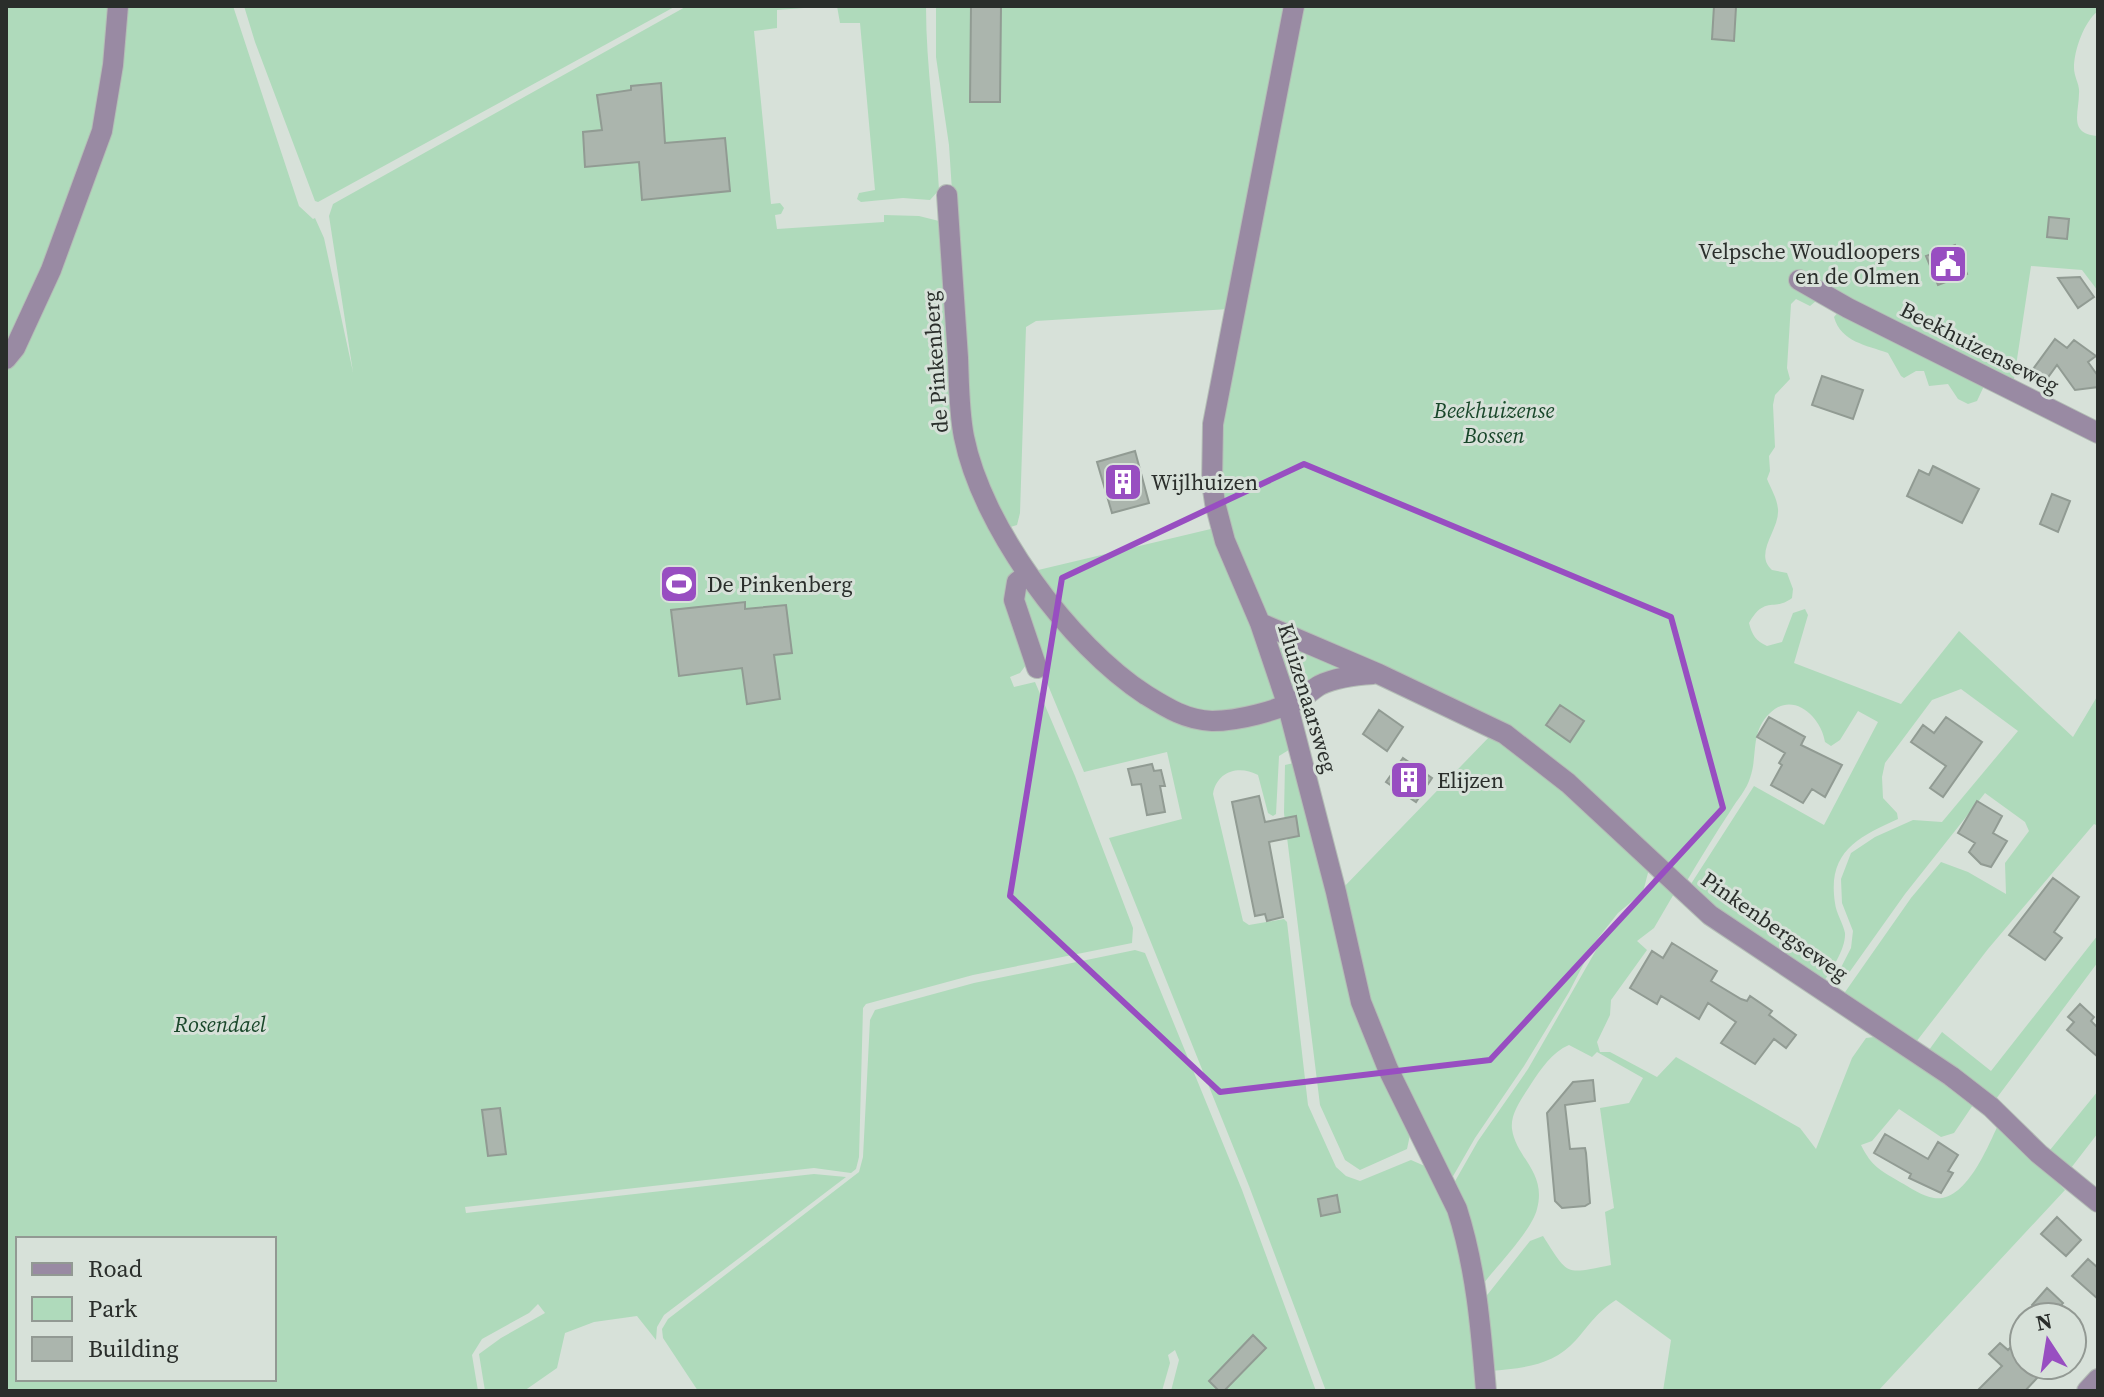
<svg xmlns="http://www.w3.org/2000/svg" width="2104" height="1397" viewBox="0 0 2104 1397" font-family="'Source Serif 4',serif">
<rect width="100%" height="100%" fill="#d7e1d9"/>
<path fill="#afdabb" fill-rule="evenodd" d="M6,6H111L95,128L45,266L6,349Z
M125,6H233L299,206L313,219L315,218L324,238L353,372L329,216L333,204L687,6H831L777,10V28L754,31L771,204L780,203L784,208L781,214L775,215L777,229L884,222V215L919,216L943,222L958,439L1019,571L1029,661L1020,673L1010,677L1014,687L1035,682L1075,776L1133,928L1132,943L973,975L866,1004L863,1008L859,1157L856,1169L851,1173L814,1168L465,1207L466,1213L814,1174L846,1177L664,1315L657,1327L656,1340L637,1316L594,1322L565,1333L557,1368L524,1391H485L479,1354L501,1338L545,1313L538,1304L529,1313L482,1339L472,1355L478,1391H6V370L11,365L57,271ZM18,1239H274V1379H18Z
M244,6H676L318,202L315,201L255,42Z
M837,6H926C926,69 936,128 939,190L930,200L903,198L861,202L857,199L859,193L875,190L860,23H840Z
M936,6H1289L1229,309L1036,321L1026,327L1020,513L1017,525L1007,528L968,437L949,145L936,57Z
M1300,6H2098V11C2084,22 2074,50 2074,68C2074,77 2080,85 2079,93C2079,113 2068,134 2098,136V291L2082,270L2031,266L2013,386H1984L1977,401L1968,404L1958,399L1948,384L1929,386L1924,371H1916L1904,378L1901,376L1888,353C1866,345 1841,342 1834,317L1839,311L1816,301L1810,306L1796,299L1791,304L1787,368L1790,379L1775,395L1773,405L1775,447L1769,456L1770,471L1767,479C1771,489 1777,498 1778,509C1780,530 1753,553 1772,570L1787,573L1793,589L1792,598C1774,612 1765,595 1749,623C1752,635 1756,641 1767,646L1782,642L1793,613L1805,609L1808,615L1794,663L1901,704L1959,631L2073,737L2098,695V826L2094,824L1988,949L1916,1042L1843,995L1911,898L1941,862L1968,872L2006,894L2005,863L2029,831L2025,822L1985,793L1905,894L1836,991L1831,987L1851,948L1853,931L1842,903L1841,879L1851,853L1875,837L1913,820L1942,822L2018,731L1961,689L1932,700L1885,763L1882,777L1883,798L1897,813L1898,819C1858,837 1827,852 1835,903C1836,913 1843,923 1845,933C1846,949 1831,970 1823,983L1750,935L1689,887L1754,786L1824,825L1878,722L1858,711L1840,740L1831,746L1825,742C1821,716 1792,690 1769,714C1750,733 1758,756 1750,778C1747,789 1737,800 1731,810C1715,834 1700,859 1685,884L1572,780L1275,621L1262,611L1219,501L1217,454Z
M1215,528L1253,627L1277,696L1268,705L1240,712L1192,713L1124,674L1034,571Z
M1023,583L1168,715L1281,714L1292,748L1279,756L1276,814L1273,816L1268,813L1258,775C1239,765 1217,771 1213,794L1243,921L1249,925L1284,919L1287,922L1308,1105L1336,1167L1346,1176L1360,1181L1411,1160L1427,1167L1451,1211L1468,1279L1480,1391H1326L1249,1186L1109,838L1182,819L1167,752L1084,772L1045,678L1019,598Z
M1286,644L1352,667L1290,692L1279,649Z
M1492,734L1526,756L1649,869L1643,892L1618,913L1595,942L1569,992L1524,1066L1475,1138L1452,1178L1408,1096L1367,999L1342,889Z
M1298,762L1410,1135L1407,1149L1360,1170L1345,1160L1320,1105L1284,813L1285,765Z
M1655,874L1675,892L1654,928L1637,941L1647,950L1611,1000L1610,1015L1597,1042L1600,1052H1610L1657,1077L1676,1057L1800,1128L1816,1149L1852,1058L1866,1038L1882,1036L1975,1102L1954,1133L1941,1137L1899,1109L1872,1141L1861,1145C1872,1167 1880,1170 1900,1182C1911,1188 1922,1196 1934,1198C1966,1203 1988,1146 1999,1123L2065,1190L1878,1391H1663L1671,1340L1616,1300C1597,1312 1591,1323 1576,1340C1553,1366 1523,1368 1490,1371L1484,1299L1530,1241L1543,1236C1569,1277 1565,1274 1611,1265L1605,1212L1614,1208L1600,1108L1629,1103L1643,1078L1597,1052L1592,1057L1569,1045C1552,1052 1541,1069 1531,1084C1523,1097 1510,1113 1512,1129C1516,1158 1547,1172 1537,1209C1532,1230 1497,1266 1483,1284L1454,1183L1478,1141L1528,1069L1599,945L1621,917L1646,895Z
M2098,935V962L1996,1099L1929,1050L1942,1032L1991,1071Z
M1135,950L1145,953L1242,1190L1316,1391H1171L1179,1360L1175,1350L1168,1355L1170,1363L1162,1391H698L663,1338L662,1329L668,1319L859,1172L863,1157L870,1020L875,1010L974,983Z
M2098,1091V1133L2071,1168L2050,1150Z"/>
<path fill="#abb5ad" stroke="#919b93" stroke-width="2" d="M971,6H1001L1000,102H970Z
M1714,6L1736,7L1734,41L1712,39Z
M661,83L665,143L725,138L730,191L642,200L639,162L585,167L583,132L602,130L597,95L631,90V86Z
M2049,217L2069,219L2067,239L2047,237Z
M1955,245L1967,274L1938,285L1926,256Z
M2080,277L2094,297L2078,308L2058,278Z
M2055,339L2067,348L2074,340L2096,356L2088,362L2098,376V387L2075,390L2057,365L2041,387L2028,376Z
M1822,376L1863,390L1853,419L1812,405Z
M1135,451L1149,503L1112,513L1097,462Z
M1933,466L1979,489L1962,523L1907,496L1919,470L1929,475Z
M2052,494L2070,501L2058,532L2040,524Z
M745,602V609L786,605L792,653L774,655L780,699L747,704L742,668L679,676L671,610Z
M1560,705L1584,721L1570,742L1546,725Z
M1379,710L1403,727L1387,751L1363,734Z
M1769,717L1805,737L1801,745L1842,765L1825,797L1812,789L1803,803L1771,785L1782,765L1779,763L1785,753L1757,737Z
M1946,717L1982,742L1943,797L1930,788L1946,766L1911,742L1923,725L1934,733Z
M1403,758L1432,778L1416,802L1386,782Z
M1152,764L1154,771L1161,770L1165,786H1160L1165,812L1147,815L1141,784L1132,785L1128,769Z
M1259,796L1265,822L1296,816L1299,836L1269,842L1283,917L1267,921L1265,914L1255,916L1232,802Z
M1977,801L2002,816L1993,833L2007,841L1991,867L1981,864L1969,852L1975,843L1958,833Z
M2053,878L2079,897L2054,932L2062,938L2045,960L2009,935Z
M1672,943L1717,971L1711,981L1741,999L1747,1001L1750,996L1772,1011L1769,1015L1796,1035L1786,1048L1774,1039L1755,1064L1721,1043L1736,1022L1708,1003L1699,1019L1661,996L1657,1004L1630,988L1652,951L1663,958Z
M2080,1004L2094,1017L2091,1021L2098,1028V1057L2067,1030L2074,1022L2068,1017Z
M1593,1080L1595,1101L1565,1105L1570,1149L1585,1148L1586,1153L1590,1203L1585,1206L1562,1208L1555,1201L1547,1113L1573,1082Z
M500,1108L506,1154L488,1156L482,1110Z
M1885,1134L1928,1159L1938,1142L1958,1155L1948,1171L1953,1173L1941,1193L1909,1178L1911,1174L1874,1153Z
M1337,1195L1340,1212L1321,1216L1318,1199Z
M2057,1217L2081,1240L2066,1256L2041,1234Z
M2088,1259L2098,1268V1299L2072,1276Z
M2047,1288L2063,1303L2050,1317H2044L2032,1305Z
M2024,1333V1365H2049L2025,1391H1977L2002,1366L1989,1354L2000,1343L2008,1350Z
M1253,1335L1266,1348L1224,1391H1219L1209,1381Z"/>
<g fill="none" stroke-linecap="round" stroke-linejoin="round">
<defs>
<path id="minor" d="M1294,6L1213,424L1212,483L1215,503L1225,541L1260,623L1287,703L1336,892L1361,1002L1388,1069L1457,1209C1476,1268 1481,1329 1486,1391
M947,195C951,249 954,304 958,358C959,384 959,412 964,437C982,527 1069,645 1146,695C1167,708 1186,720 1212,721C1239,721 1276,711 1300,699C1307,695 1313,689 1320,685C1337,677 1355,675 1373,674
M1799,280L1848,308L2098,433
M6,359L15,348L51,270L102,131L113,65L118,6
M1028,574L1017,582L1014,600L1037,668
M1260,623L1379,674L1505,734L1568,783L1710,915L1951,1076L1991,1107L2039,1154L2098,1202
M2087,1391L2098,1379"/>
</defs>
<use href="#minor" stroke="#b4bdb6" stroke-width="22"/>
<use href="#minor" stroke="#998aa3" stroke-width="20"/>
</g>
<path fill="none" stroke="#984ec1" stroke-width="6" stroke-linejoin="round" d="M1304,464L1671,617L1723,808L1490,1060L1220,1092L1010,896L1062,578Z"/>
<defs>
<symbol id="civic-square" viewBox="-11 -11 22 22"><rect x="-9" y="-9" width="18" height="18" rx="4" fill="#984ec1" stroke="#d7e1d9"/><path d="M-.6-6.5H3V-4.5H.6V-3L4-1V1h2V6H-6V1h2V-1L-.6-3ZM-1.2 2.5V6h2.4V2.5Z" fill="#fff"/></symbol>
<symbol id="building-square" viewBox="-11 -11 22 22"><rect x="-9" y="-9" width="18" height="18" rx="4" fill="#984ec1" stroke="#d7e1d9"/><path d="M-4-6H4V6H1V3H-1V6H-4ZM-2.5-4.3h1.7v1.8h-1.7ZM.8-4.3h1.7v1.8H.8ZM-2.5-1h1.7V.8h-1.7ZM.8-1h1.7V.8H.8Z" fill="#fff"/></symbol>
<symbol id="stadium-square" viewBox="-11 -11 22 22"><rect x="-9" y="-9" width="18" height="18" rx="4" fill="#984ec1" stroke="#d7e1d9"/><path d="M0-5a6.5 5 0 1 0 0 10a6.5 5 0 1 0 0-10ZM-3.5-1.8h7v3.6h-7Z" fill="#fff"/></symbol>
</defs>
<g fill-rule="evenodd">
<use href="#civic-square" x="1926" y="242" width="44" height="44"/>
<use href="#building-square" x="1101" y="460" width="44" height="44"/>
<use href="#stadium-square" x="657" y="562" width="44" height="44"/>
<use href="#building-square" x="1387" y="758" width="44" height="44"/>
</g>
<g text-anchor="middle" stroke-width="6" stroke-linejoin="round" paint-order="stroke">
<g font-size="22" fill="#2a2e2b" stroke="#d7e1d9" text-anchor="start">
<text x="1920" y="259" text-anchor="end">Velpsche Woudloopers<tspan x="1920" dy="25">en de Olmen</tspan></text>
<text x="1151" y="490">Wijlhuizen</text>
<text x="707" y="592">De Pinkenberg</text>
<text x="1437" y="788">Elijzen</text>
</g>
<g font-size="22" fill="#2a2e2b" stroke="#d7e1d9">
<text transform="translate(1980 347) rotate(27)" y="8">Beekhuizenseweg</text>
<text transform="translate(935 362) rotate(-94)" y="8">de Pinkenberg</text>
<text transform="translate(1308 698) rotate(73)" y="8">Kluizenaarsweg</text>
<text transform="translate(1775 926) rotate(35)" y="8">Pinkenbergseweg</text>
</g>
<g font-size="22" font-style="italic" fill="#19472a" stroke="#d7e1d9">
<text x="1494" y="418">Beekhuizense<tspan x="1494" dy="25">Bossen</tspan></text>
<text x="220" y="1032">Rosendael</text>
</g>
</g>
<rect width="2104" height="1397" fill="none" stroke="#2a2e2b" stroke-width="16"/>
<rect x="16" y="1237" width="260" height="144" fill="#d7e1d9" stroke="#929993" stroke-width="2"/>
<rect x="32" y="1263" width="40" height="12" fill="#998aa3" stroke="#929993" stroke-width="2"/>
<text x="88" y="1277" font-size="24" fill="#2a2e2b">Road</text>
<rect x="32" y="1297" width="40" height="24" fill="#afdabb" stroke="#929993" stroke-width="2"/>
<text x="88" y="1317" font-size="24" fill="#2a2e2b">Park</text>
<rect x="32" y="1337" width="40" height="24" fill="#abb5ad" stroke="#929993" stroke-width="2"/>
<text x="88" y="1357" font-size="24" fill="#2a2e2b">Building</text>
<g transform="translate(2048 1341) rotate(348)"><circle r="38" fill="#d7e1d9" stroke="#929993" stroke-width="2"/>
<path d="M0-6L14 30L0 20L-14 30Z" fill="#984ec1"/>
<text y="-12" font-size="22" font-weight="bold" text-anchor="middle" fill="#2a2e2b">N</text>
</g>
</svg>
